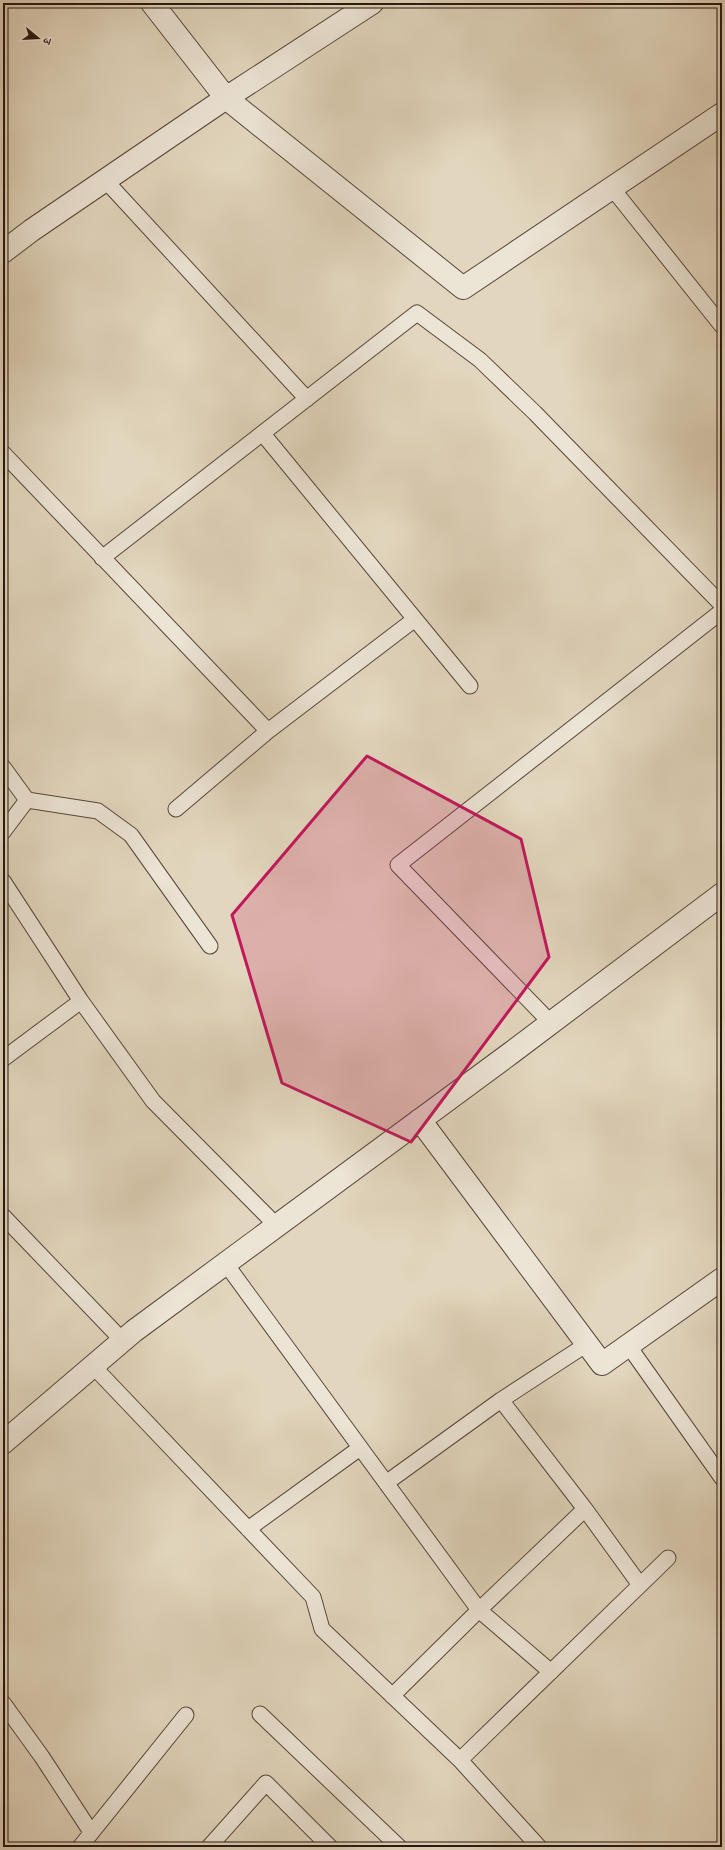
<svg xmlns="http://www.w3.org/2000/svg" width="725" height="1850" viewBox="0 0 725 1850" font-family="'IM FELL Great Primer','Noto Serif Devanagari',serif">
<rect width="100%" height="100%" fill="#e2d6be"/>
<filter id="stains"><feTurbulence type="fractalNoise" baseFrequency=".005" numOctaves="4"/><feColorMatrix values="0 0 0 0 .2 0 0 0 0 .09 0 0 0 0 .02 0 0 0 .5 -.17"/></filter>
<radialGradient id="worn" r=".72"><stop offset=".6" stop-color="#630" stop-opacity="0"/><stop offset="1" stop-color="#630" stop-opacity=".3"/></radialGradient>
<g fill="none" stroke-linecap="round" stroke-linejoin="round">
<defs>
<path id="service" d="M105,180L307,399
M612,188L722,326
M263,434L470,686
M3,453L268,731
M102,558L417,313L480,360L535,413L722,605
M3,767L27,800L98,811L131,835L210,946
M176,809L268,731L415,619
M3,832L27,800
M3,881L81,1001L153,1101L277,1226
M551,1023L398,865L722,611
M3,1059L81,1001
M3,1216L123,1341
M226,1264L479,1610L551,1672
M628,1345L722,1478
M93,1366L313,1597L322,1629L460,1760L539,1847
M501,1400L585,1509L640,1585
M386,1483L501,1400L587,1344
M248,1529L360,1448
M392,1696L479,1610L585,1509
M3,1703L42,1757L91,1832
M260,1714L399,1847
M460,1760L668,1558
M80,1847L186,1715
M209,1847L266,1783L330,1847"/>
<path id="minor" d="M152,3L226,98L463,288L722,114
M420,1120L602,1364L722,1279"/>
<path id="tertiary" d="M3,252L32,230L226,98L372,3
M3,1443L134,1331L511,1053L722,894"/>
</defs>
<use href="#service" stroke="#56463b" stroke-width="17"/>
<use href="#minor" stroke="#56463b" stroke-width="24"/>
<use href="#tertiary" stroke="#56463b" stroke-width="24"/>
<use href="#service" stroke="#ece4d5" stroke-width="15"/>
<use href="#minor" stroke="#ece4d5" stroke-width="22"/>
<use href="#tertiary" stroke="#ece4d5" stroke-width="22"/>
</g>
<path fill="#c2185b" fill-opacity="0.2" stroke="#c2185b" stroke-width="3" stroke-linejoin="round" d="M367,756L521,839L549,957L411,1142L282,1083L232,915Z"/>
<rect width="725" height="1850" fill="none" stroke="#e2d6be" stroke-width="16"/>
<rect x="4" y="4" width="717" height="1842" fill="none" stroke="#27160f" stroke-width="2"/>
<rect x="8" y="8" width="709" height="1834" fill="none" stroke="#27160f"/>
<g transform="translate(38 38) rotate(108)" stroke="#ece4d5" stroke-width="3" paint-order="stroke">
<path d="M0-3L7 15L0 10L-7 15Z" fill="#27160f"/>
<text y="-6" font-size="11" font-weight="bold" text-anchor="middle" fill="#27160f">उ</text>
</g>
<rect width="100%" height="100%" filter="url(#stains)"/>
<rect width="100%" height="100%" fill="url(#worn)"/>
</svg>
